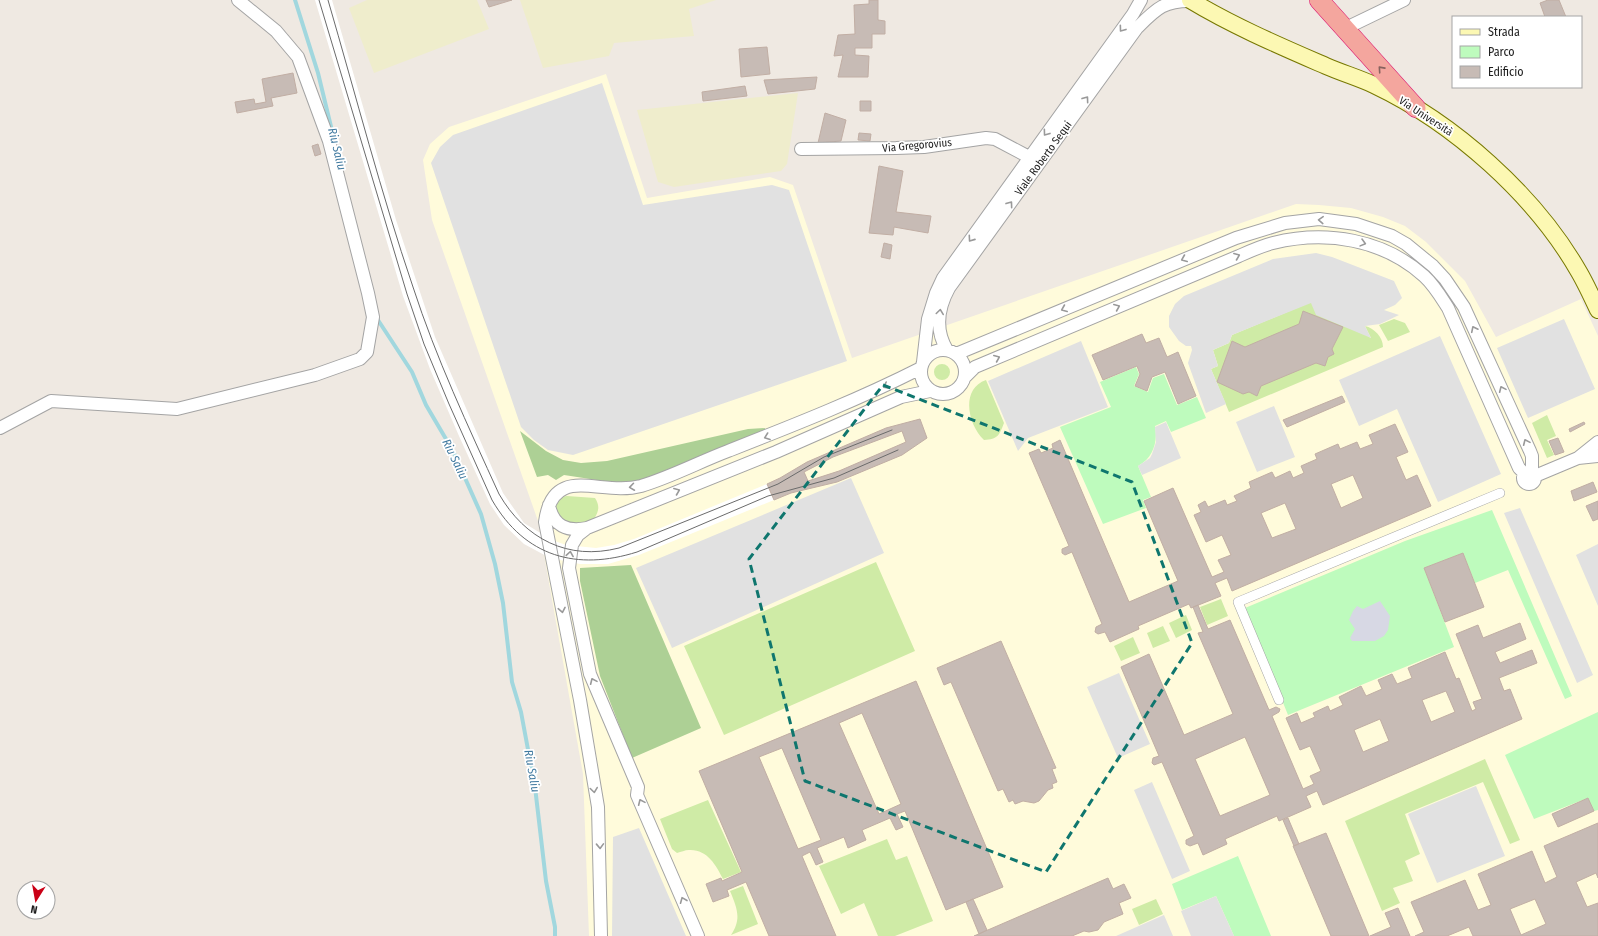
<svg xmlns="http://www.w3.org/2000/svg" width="1598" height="936" viewBox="0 0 1598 936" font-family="'Fira Sans Condensed',sans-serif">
<rect width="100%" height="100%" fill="#efe9e2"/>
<path fill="#fffbdb" d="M606,74L647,198L770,177L793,185L852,358L1296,204L1319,205L1351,208L1383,217L1405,226L1426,242L1465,281L1496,337L1581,299L1598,336V936H589L583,774L538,521L432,220L423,160L430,144L449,127Z"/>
<path fill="#efedcc" d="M367,0H477L489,29L374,73L349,8Z
M520,0H716L689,9L694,36L614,43L609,56L543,68Z
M798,93L787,164L781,171L674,187L658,182L637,110Z"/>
<path fill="#cfeba6" d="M1311,302L1371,338L1365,326C1374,328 1383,337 1383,347L1229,412L1211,369L1218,366L1213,350L1229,343L1232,335Z
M1394,319L1405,323L1410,332L1388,341L1379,325Z
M934 372a8 8 0 1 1 16 0a8 8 0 1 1-16 0Z
M986,380L1004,423C999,436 998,439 984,440C968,425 960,389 986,380Z
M1547,415L1556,436L1547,440L1554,455L1547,458L1532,423Z
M567,496L595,498C600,506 599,511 594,519C577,525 560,529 556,506L561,497Z
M876,562L915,651L724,735L684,646Z
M1221,599L1228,616L1207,625L1200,607Z
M1186,615L1192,630L1176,638L1169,623Z
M1163,626L1170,641L1153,648L1147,633Z
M1133,637L1140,653L1121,661L1114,646Z
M1485,759L1520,840L1510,844L1483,782L1405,814L1420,854L1405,861L1413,881L1393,888L1400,903L1382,911L1345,821Z
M708,800L741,872L723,879C716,865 707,849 689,850C685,850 681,852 677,853L672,849L660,819Z
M887,839L896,860L907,856L933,921L895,936H878L864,903L841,914L819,866Z
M743,886L758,924L731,935C742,919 737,908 730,891Z
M1156,899L1163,914L1139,925L1132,909Z"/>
<path fill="#add095" d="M765,428L763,438L652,478L623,484L564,475L556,480L548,475L537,477L520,431L546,451L563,460L581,463L607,461L748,429Z
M631,565L701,728L632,758L600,676L580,581V568Z"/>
<path fill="#befbbd" d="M1136,367L1139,374L1134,386L1148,392L1153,378L1164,374L1177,405L1197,397L1206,418L1171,432L1166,421L1155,426C1158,442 1153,458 1138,466L1151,497L1143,500L1146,508L1103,524L1060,427L1111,407L1100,382Z
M1492,510L1572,696L1565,699L1508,570L1475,583L1463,553L1424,568L1454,647L1288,715L1245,608L1405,541Z
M1598,712V810L1594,811L1588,798L1534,819L1505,755Z
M1238,856L1271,936H1234L1216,896L1182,910L1172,884Z"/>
<path fill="#e1e1e1" d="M602,83L643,205L772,185L789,190L847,361L573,455L548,450L534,440L521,427L431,163L440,147L453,135Z
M1316,253L1332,257L1394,281L1402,298L1395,305L1384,310L1399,315L1380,324L1365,326L1371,338L1316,315L1311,303L1232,335L1229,343L1213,350L1218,366L1211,369L1226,404L1206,413L1188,363L1192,350L1191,346H1186L1179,341L1169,327V316L1175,304L1184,296L1273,259Z
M1564,319L1595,389L1528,418L1497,348Z
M1440,336L1501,474L1438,502L1397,409L1359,426L1339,380Z
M1081,341L1108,407L1028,438L1018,451L988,381Z
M1274,406L1295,457L1257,472L1236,422Z
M1166,422L1181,458L1142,475L1138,466L1150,458L1152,454L1156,442L1155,427Z
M851,478L884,553L672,648L636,568Z
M1520,508L1593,675L1577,683L1504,513Z
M1598,544V606L1576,555Z
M1119,673L1150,744L1118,758L1087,687Z
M1152,782L1190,871L1172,879L1134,790Z
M1476,786L1505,856L1437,883L1408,814Z
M639,828L686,936H612L613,837Z
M1216,896L1234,936H1191L1181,911Z
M1164,915L1173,936H1116Z"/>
<path fill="#d7d8e4" d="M1380,601L1390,616L1388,630L1384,636L1375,641H1352L1350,638L1355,629L1349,620L1353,611L1357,606L1363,609Z"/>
<path fill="#fff" d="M315,0H332L396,220L435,337L503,493L524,523L552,540L566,545L596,548L614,545L634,539L767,484L774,500L639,555L608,564H580L550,558L524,544L504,525L490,504L459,436L430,369L403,296Z"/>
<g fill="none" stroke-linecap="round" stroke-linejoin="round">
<path stroke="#a1d7de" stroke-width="4" d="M295,0L318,73L334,139
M376,317L412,372L426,405L453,451L481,514L495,564L503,603L512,682L521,712L535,787L546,881L555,927V936"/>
</g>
<path fill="#c7bbb5" stroke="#c1aea4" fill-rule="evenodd" d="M486,0H512L489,7Z
M869,0H878V20L885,21V34H872V48H855V55L869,56L868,77H838L843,55L834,56L838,35L855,34L854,5L869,4Z
M1548,0H1559L1566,17H1545L1540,3Z
M767,47L770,74L741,77L739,49Z
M293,73L297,93L271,98L273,106L237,113L235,102L254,99L255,104L266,102L262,79Z
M817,77L815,89L768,94L764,80Z
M745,86L747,96L703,101L702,92Z
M860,101H871V111H860Z
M825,113L846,120L841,141L818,143Z
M859,133L871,134L870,141L858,140Z
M318,144L321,154L315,156L312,146Z
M879,166L903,171L896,212L931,216L928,233L894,227L893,235L869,233Z
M884,243L892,245L890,259L881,257Z
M1303,311L1343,327L1332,349L1334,354L1328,357L1325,366L1316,363L1261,386L1257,396L1249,392L1243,394L1217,382L1232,341L1245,347L1299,324Z
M1142,334L1146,343L1159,338L1167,357L1178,352L1196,396L1178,404L1165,372L1152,377L1147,391L1135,386L1140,374L1137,366L1103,380L1092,355Z
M1342,396L1345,402L1287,427L1283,420Z
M920,419L927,438L902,455L837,482L791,493L774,500L767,484L780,478L807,462L886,428Z
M1584,422L1585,424L1570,432L1569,429Z
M1395,424L1408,452L1396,457L1406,480L1417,475L1431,506L1232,591L1227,578L1215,583L1221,596L1191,608L1189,604L1138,626L1139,629L1110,642L1105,632L1098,634L1095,632L1096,627L1102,624L1072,552L1065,555L1062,553V549L1069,546L1029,453L1039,449L1041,453L1053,448L1052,444L1060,440L1129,602L1178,581L1144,501L1173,488L1212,577L1224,572L1218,560L1231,555L1222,535L1206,542L1194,515L1201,512L1198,505L1205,501L1208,507L1225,500L1227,505L1237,501L1234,496L1251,488L1249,482L1272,472L1275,478L1290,471L1293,478L1304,473L1301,466L1317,459L1315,454L1338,444L1340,449L1357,442L1360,449L1373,444L1369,435ZM1353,475L1363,498L1341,508L1331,484ZM1285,503L1296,529L1272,538L1261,513Z
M902,431L906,442L839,471L808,481L804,472L833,457Z
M1558,438L1564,452L1555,455L1549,441Z
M1593,482L1597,492L1574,501L1571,491Z
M1598,501V519L1593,521L1586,506Z
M1463,553L1484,607L1445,622L1424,568Z
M1198,605L1208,629L1230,620L1269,710L1276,707L1280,709L1279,712L1272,716L1303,789L1314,784L1310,776L1321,771L1310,746L1300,750L1286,718L1297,713L1301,723L1315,717L1313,713L1328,706L1330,711L1343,705L1339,697L1361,686L1366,696L1382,689L1378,680L1392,674L1397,684L1412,678L1408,668L1445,652L1456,679L1459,678L1472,711L1476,709L1473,702L1482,699L1456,634L1478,625L1483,638L1520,623L1526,639L1495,652L1500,663L1532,650L1537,663L1499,678L1504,691L1510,689L1522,719L1323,805L1317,791L1306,796L1311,807L1279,821L1277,816L1225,839L1227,844L1203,855L1198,843L1190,846L1186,844V840L1194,836L1162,762L1154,765L1152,763L1153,758L1159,756L1121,667L1149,654L1184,735L1233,714L1198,633L1203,632L1193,607ZM1446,691L1455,712L1431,722L1422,700ZM1380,719L1389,741L1363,752L1354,730ZM1245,737L1270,795L1220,816L1195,759Z
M1001,641L1056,768L1052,769L1057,782L1052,784L1053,788L1048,790L1039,801L1034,803L1023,801L1015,804L1013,800L1009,802L1003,789L998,791L951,682L944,685L937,668Z
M916,681L1003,887L946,910L905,811L897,814L903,827L896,830L890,818L862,830L866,840L848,848L844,837L817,848L823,862L816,865L810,852L802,856L836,936H769L746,882L727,890L729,896L713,902L706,884L721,878L722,881L742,872L699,771ZM862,713L901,804L879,814L839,723ZM782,748L821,840L798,849L759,757Z
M1588,798L1594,811L1558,827L1552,814Z
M1288,818L1299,844L1294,846L1283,820Z
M1598,823V878L1596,873L1576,882L1587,907L1598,903V936H1473L1469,927L1447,936H1415L1424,932L1411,902L1465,880L1478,910L1491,905L1478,874L1532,851L1545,883L1557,877L1544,846ZM1535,899L1546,924L1521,935L1510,909Z
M1326,833L1369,936H1331L1293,846Z
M1108,878L1113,889L1124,884L1131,898L1119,903L1123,914L1104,922L1098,930L1089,932L1084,931L1072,936H974Z
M973,899L987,930L979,934L966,902Z
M1398,908L1410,936H1370L1391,927L1385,913Z"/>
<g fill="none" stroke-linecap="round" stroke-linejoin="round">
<defs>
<path id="pedestrian" d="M1279,700L1238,602L1500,493"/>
<path id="minor" d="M1344,29L1404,0
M801,149L896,148L924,147L986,138L995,139L1029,157
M921 372a22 22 0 1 1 44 0a22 22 0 1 1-44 0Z
M947,350C935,330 938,308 949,288L1137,28C1156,9 1164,0 1193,1
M956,354L1236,238L1285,223L1319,219L1356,224L1392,236L1406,244L1433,266L1445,279L1464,307L1530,451L1532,456V473
M923,362L928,319L936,293L943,278L1133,14L1141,0
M965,377L975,367L1239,256C1250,251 1261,246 1273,243C1326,230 1383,239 1424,276C1434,285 1441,297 1448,308L1519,468L1525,474
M0,428L51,401L177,409L315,375L360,359L367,352L373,317L368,293L329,141L298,57L276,31L238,0
M1578,458L1598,442
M1523 478a6 6 0 1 1 12 0a6 6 0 1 1-12 0Z
M1535,476L1578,458L1598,456
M549,505C553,526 567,532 587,528
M601,936L598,807L580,700L545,522C553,462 600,497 641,486C671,477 699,462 728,451C794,425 858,400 921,368
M698,936L637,795L638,787L590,674L569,568L572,545L578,535L587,528L776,452L901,397L930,391"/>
<path id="secondary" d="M1190,0C1233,26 1280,46 1326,66C1342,73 1359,78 1374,85C1454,123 1535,195 1579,272C1586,284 1592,297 1598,310"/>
<path id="trunk" d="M1319,0L1416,108"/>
</defs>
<use href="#pedestrian" stroke="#a4a4a4" stroke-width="10"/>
<use href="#minor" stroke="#a4a4a4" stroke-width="14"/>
<use href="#secondary" stroke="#777801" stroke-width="18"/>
<use href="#trunk" stroke="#df1d74" stroke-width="20"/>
<use href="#pedestrian" stroke="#fff" stroke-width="9"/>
<use href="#minor" stroke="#fff" stroke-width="12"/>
<use href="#secondary" stroke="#fcf8b3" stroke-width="16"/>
<use href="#trunk" stroke="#f4a69e" stroke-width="19"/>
<path stroke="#6b6b6b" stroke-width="1" d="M319,0L407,294L424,344L449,404L492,500C525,557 577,571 637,552L768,496L834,478L898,450
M328,0C356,96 381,193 413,287C436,358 468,426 499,494C525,539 568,561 619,548L778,484L824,457L892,430"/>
</g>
<defs><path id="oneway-chevron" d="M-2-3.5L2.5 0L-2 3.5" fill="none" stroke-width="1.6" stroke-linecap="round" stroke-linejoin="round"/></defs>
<g stroke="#999">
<use href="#oneway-chevron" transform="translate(1122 29) rotate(126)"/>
<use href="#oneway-chevron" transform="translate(1086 99) rotate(-54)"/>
<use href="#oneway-chevron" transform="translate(1046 133) rotate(126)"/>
<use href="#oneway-chevron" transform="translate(1010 204) rotate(-54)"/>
<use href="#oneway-chevron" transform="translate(1321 220) rotate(-177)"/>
<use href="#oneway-chevron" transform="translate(971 239) rotate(125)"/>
<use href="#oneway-chevron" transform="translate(1363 243) rotate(15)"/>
<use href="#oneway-chevron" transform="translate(1237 256) rotate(-22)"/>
<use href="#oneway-chevron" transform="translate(1184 259) rotate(157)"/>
<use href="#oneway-chevron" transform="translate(1117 307) rotate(-23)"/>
<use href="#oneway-chevron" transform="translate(1064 309) rotate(157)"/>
<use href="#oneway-chevron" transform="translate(940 312) rotate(-82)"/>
<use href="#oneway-chevron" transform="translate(1474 329) rotate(-116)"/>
<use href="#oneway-chevron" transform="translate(997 358) rotate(-23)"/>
<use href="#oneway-chevron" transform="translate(886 386) rotate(153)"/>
<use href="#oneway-chevron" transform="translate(1502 389) rotate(-114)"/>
<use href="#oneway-chevron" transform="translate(767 437) rotate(160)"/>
<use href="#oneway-chevron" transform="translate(1526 442) rotate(-114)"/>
<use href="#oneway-chevron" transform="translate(632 487) rotate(172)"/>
<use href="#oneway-chevron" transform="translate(677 491) rotate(-22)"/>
<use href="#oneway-chevron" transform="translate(570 554) rotate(-81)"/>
<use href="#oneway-chevron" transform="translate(562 610) rotate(79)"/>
<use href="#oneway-chevron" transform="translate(593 681) rotate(-114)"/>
<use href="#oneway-chevron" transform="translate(594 790) rotate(82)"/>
<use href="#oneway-chevron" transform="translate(641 802) rotate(-114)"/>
<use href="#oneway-chevron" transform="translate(600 846) rotate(88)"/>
<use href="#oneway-chevron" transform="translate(683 900) rotate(-112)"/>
</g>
<use stroke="#88625e" href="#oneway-chevron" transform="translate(1381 69) rotate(-132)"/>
<path fill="none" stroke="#0f766e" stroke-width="3" stroke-dasharray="8 5" stroke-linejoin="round" d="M883,385L1132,482L1192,643L1046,872L805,781L749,559Z"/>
<g text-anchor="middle" stroke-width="3.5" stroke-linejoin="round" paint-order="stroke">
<g font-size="11" fill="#1d1d1d" stroke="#fff">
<text transform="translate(1426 116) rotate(33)" y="4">Via Università</text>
<text transform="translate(917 145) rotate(-5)" y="4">Via Gregorovius</text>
<text transform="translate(1043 158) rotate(-54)" y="4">Viale Roberto Sequi</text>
</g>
<g font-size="12" font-style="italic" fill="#417aa0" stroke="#fff">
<text transform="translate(337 149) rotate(76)" y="4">Riu Saliu</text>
<text transform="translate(455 459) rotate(64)" y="4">Riu Saliu</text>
<text transform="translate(532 771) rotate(80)" y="4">Riu Saliu</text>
</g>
</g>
<rect x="1452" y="16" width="130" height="72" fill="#ffffff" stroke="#a5a5a5"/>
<rect x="1460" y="29" width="20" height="6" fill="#fcf8b3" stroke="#a5a5a5"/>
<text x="1488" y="36" font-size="12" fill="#1d1d1d">Strada</text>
<rect x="1460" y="46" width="20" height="12" fill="#befbbd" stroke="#a5a5a5"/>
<text x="1488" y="56" font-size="12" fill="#1d1d1d">Parco</text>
<rect x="1460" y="66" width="20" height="12" fill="#c7bbb5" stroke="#a5a5a5"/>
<text x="1488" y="76" font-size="12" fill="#1d1d1d">Edificio</text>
<g transform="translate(36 900) rotate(191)"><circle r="19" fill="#ffffff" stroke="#a5a5a5"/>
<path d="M0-3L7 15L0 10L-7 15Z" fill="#ca0016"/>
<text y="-6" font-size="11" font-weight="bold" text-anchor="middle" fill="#1d1d1d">N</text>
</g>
</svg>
